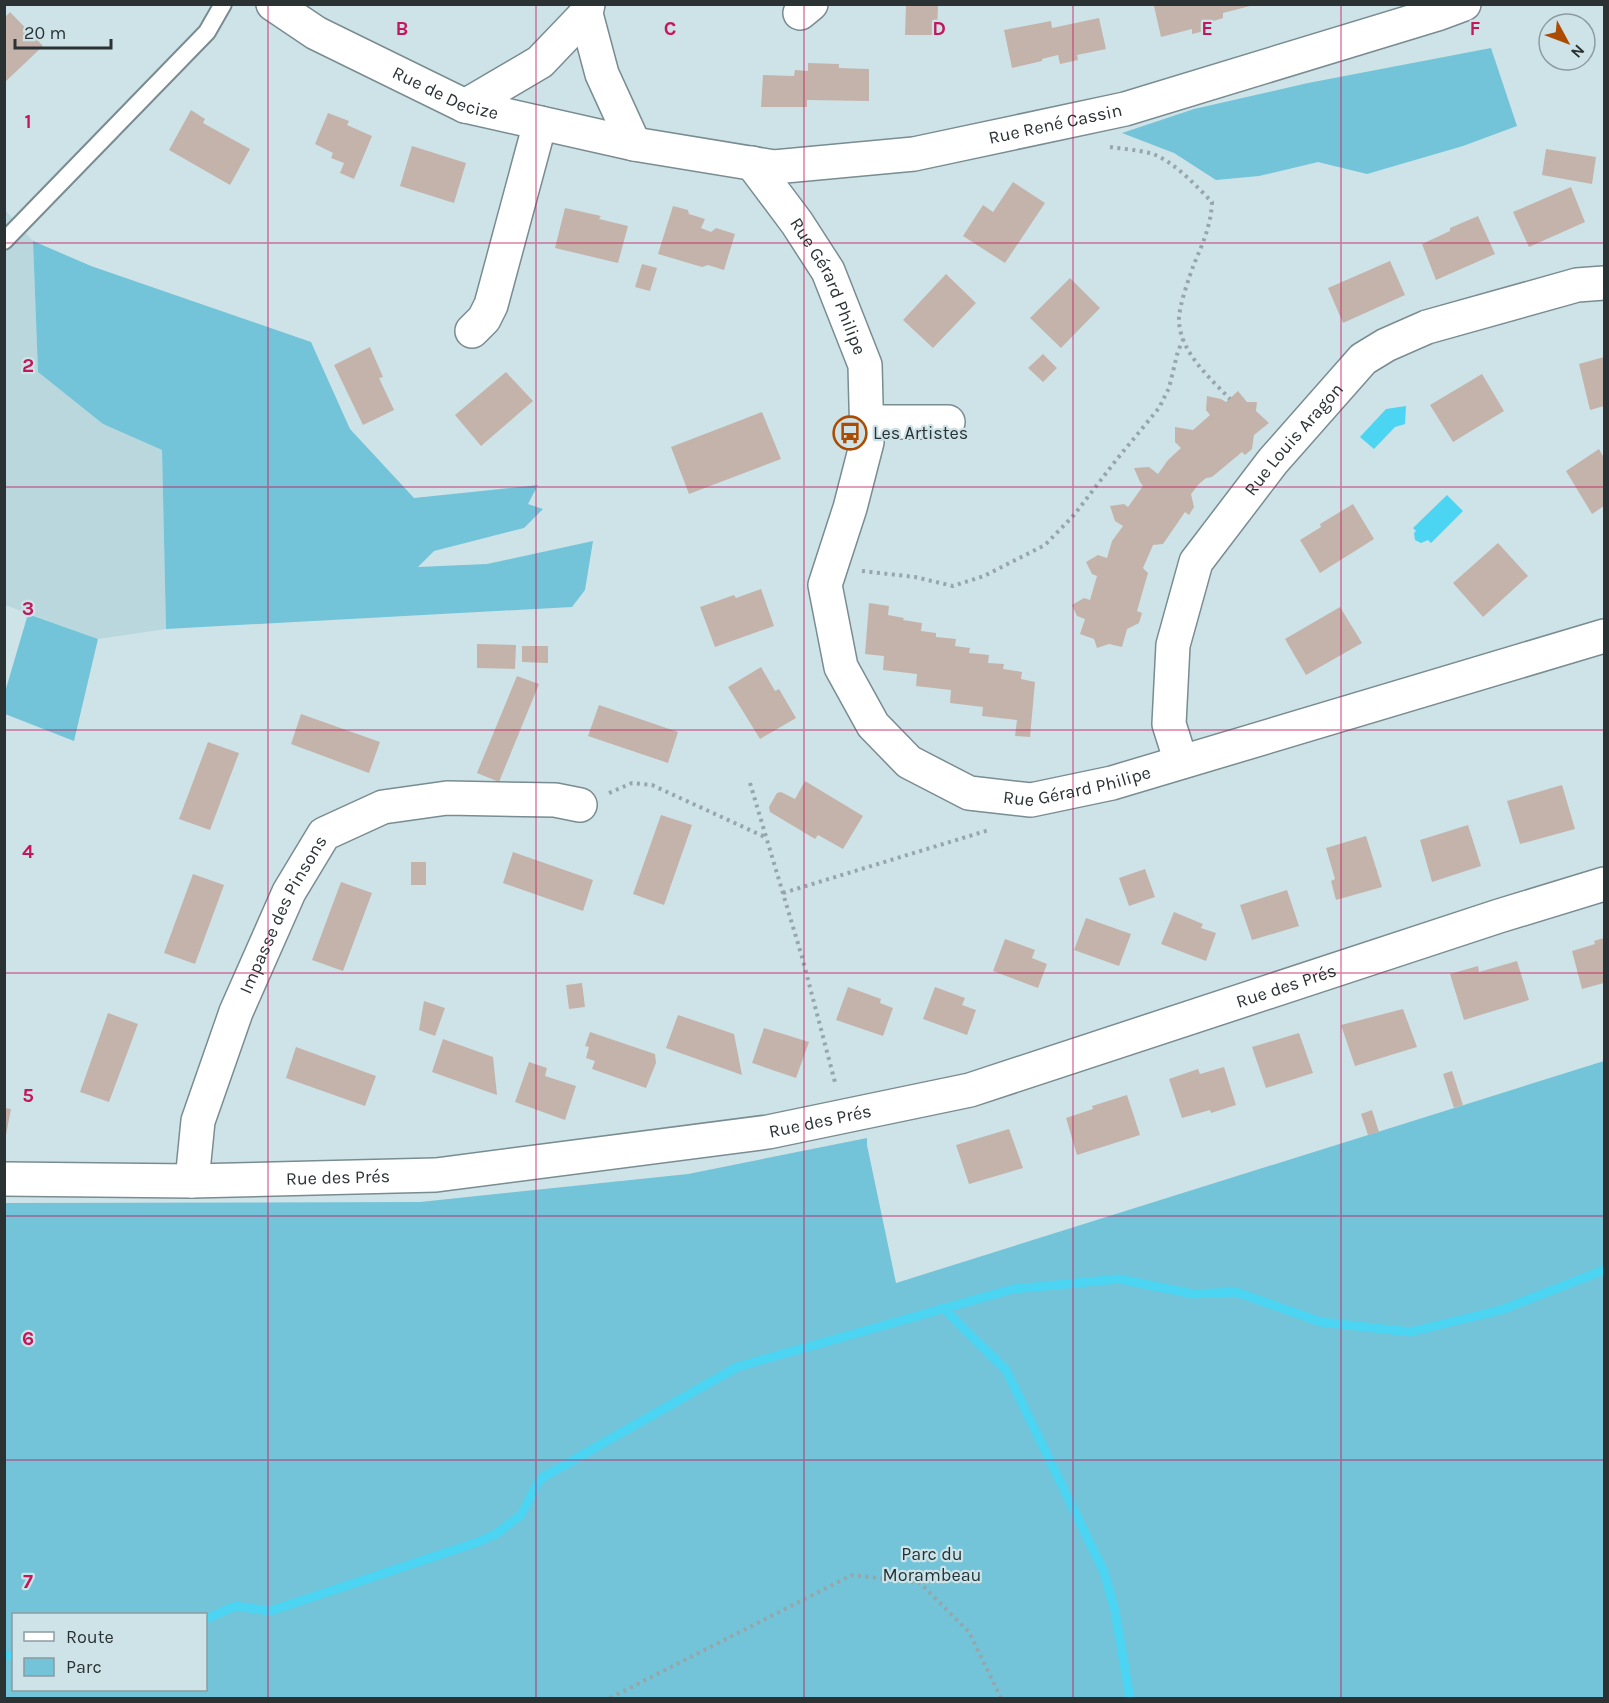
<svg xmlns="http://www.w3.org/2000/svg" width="1609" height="1703" viewBox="0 0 1609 1703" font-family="Karla,sans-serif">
<rect width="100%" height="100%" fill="#cee3e8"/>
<path fill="#bad7de" d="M4,209L33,241L38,372L103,424L162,450L166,629L98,639L5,605Z"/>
<path fill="#73c4d8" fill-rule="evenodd" d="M1491,48L1517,126L1463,146L1367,174L1318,162L1259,176L1216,180L1174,153L1122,133L1194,109L1308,83Z
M33,241L91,266L311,342L350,429L414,498L538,485L528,504L543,509L524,528L434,551L418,567L487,564L593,541L585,590L572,607L166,629L162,450L103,424L38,372Z
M28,614L98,639L74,741L5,714V692Z
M1604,1061V1698H5L4,1203L420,1202L688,1174L867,1138V1145L896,1283ZM14,1614H206V1690H14Z"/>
<path fill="#4cd5f2" d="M1406,406L1405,424L1395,427L1374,449L1360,437L1386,409Z
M1447,495L1463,511L1431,543L1428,540L1421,543L1415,540L1414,533L1416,531L1413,528Z"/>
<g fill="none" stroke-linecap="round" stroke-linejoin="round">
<path stroke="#4cd5f2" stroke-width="9" d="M943,1308L1006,1370L1104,1572L1115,1611L1130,1698
M206,1619L235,1606L270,1611L478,1542L496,1534L521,1515L540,1479L737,1367L1013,1289L1119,1279L1193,1294L1236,1292L1321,1322L1410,1332L1501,1310L1604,1270
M4,1654L14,1657"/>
</g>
<path fill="#c4b3aa" d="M906,4H938L937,35H905Z
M1159,4H1254V5L1223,13V18L1207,23L1209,30L1192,34V29L1161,37L1154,6Z
M10,12L43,46L4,83V18Z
M1099,18L1106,49L1077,55L1078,60L1060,64L1058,55L1042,59V61L1012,68L1004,30L1051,21L1052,28Z
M808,63L839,64V68L869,69V101L807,100V107H761L763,75L794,76L795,70L808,71Z
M191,110L205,119L203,123L250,149L230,185L169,150Z
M328,113L349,121L347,125L372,136L354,179L340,173L344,163L331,158L333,153L315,144Z
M412,146L466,163L454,203L400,186Z
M1546,149L1596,157L1592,184L1542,175Z
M1013,182L1045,203L1005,263L963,236L983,205L993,212Z
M1571,187L1585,222L1529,247L1513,212Z
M673,206L688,210L689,214L705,219L701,228L711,232L716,228L735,234L724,270L708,265L702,267L658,254Z
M565,208L601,216L599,219L628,226L618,263L555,248Z
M1478,216L1495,254L1436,280L1422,244L1450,231V228Z
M1390,261L1405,295L1343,323L1328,288Z
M642,264L657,268L650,291L635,287Z
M946,274L976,303L933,348L903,320Z
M1070,278L1100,308L1061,348L1030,318Z
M370,347L383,377L379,378L394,410L363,425L334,365Z
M1043,354L1057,368L1043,382L1028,368Z
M1604,357V406L1590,410L1579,364Z
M506,372L533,401L481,446L455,415Z
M1482,374L1504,411L1453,442L1430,405Z
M1238,391L1247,402H1257L1256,411L1269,423L1254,435L1252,449L1245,455L1242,452L1212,477L1206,478L1199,484L1191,494L1194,507L1189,515L1185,512L1163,544L1153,545L1143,568L1148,573L1137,611L1142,613L1139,623L1127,629L1122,647L1109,644L1097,648L1094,639L1080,634L1085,619L1077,616L1072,605L1084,598L1090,600L1097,576L1092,574L1086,562L1098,555L1107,558L1112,541L1123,526L1115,521L1110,506L1124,504L1128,507L1143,486L1140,482L1134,468L1149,467L1158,474L1168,460L1181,448L1175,442V427L1193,430L1210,415L1206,410L1207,396L1221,399L1226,402Z
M762,412L781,459L689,494L671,447Z
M1599,449L1604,458V506L1592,514L1566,471Z
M1353,504L1374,539L1320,573L1300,540L1321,527L1320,524Z
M1498,543L1528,576L1483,617L1453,583Z
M761,589L774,626L715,647L700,607L734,595L736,598Z
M869,603L889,606L888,615L904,618L903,620L922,623L921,631L936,633V637L956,639L955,646L970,648L969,653L989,655L988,663L1004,664L1003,669L1022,672L1021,679L1035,682L1030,737L1015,736L1017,720L982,716L983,707L950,703L951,690L916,686L917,674L883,670L884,656L865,654Z
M1340,607L1362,643L1306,675L1285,639Z
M477,644L516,645L515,669L477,668Z
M522,646H548V663L522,662Z
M761,667L775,691L779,689L796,718L760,739L728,687Z
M517,676L539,684L499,782L477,773Z
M599,705L678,732L668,763L588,736Z
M301,714L380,742L369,773L291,744Z
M208,742L239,753L210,830L179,819Z
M805,781L863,816L843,849L818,835L815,839L770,812L769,807L777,793L781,792L795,799Z
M1562,785L1575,829L1520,844L1507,801Z
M661,815L692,825L664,905L633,894Z
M1468,825L1481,866L1432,882L1420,840Z
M1366,836L1382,887L1336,900L1331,881L1335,879L1326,848Z
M513,852L593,880L583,911L503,883Z
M411,862H426V885H411Z
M1145,869L1155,897L1129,906L1119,878Z
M193,874L224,885L195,964L164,953Z
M341,882L372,893L343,971L312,960Z
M1287,890L1299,926L1252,940L1240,905Z
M1174,912L1203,924L1201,928L1216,933L1206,961L1161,944Z
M1086,918L1131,934L1119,966L1074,950Z
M1604,938V983L1582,989L1572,951L1595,944L1594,941Z
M1005,939L1035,950L1032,958L1047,964L1038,988L993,971Z
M1517,961L1529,1000L1464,1020L1450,974L1478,966L1479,972Z
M582,983L585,1007L569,1009L566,985Z
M848,987L881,999L880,1003L893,1008L883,1036L836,1020Z
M935,987L965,998L962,1005L976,1010L967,1035L923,1019Z
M424,1001L445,1008L435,1036L419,1030Z
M1403,1009L1417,1047L1355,1066L1341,1025Z
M108,1013L138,1024L109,1102L80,1092Z
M678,1015L734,1034L742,1075L666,1048Z
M764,1028L809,1042L796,1078L752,1063Z
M590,1032L655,1054L656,1063L646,1088L592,1069L595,1061L586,1058L589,1047L585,1046Z
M1299,1033L1313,1073L1266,1088L1252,1047Z
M443,1039L493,1057L497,1095L432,1072Z
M296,1047L376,1076L365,1106L286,1078Z
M529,1062L547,1068L545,1076L576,1086L565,1120L515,1102Z
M1224,1067L1236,1105L1211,1113L1210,1110L1182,1118L1169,1079L1198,1069L1200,1074Z
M1452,1071L1463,1105L1454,1108L1443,1074Z
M1127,1095L1140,1135L1077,1155L1066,1118L1093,1109L1092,1106Z
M5,1108L11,1109L6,1135H5Z
M1372,1110L1379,1132L1368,1135L1361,1114Z
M1009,1129L1023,1168L969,1184L956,1145Z"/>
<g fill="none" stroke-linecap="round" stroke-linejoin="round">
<defs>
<path id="lane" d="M4,241L207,32L223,4"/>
<g id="street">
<path id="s1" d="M273,4L316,33L465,106L634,144L774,167L914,154L1125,109L1437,14L1464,4"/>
<path d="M588,4L586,14L602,74L634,144"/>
<path d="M800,13L811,4"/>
<path d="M465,106L540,62L586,14"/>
<path id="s2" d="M752,163L797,223L828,271L865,365L867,442L850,508L825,585L841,667L873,725L909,762L969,793L1031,800L1112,783L1604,636"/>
<path d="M472,331L484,319L491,305L540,123"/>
<path d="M867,422H948"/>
<path id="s3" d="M1181,762L1169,724L1173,645L1196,562L1273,461L1363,359L1386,345L1427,327L1577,285L1604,283"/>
<path id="s4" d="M192,1181L198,1121L236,1012L289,892L324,834L383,807L447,798L555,800L580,805"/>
</g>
<g id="secondary">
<path id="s5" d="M4,1179L192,1181L436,1175L768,1132L970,1090L1499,916L1604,884"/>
</g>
</defs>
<use href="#lane" stroke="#798c91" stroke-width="20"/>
<use href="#street" stroke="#798c91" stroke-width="36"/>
<use href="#secondary" stroke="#798c91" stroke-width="36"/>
<path stroke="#96a6aa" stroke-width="4" stroke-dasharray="3 4.5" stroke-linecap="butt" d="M1110,147C1124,149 1139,150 1153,154C1176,163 1195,185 1212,202C1211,225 1203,243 1194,264C1189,278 1178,308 1179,322C1181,353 1210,378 1230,399
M862,571L915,577L953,586L984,576L1045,545L1074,515L1117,459L1159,408L1169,388L1178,351L1184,338
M750,783L802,957L836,1086
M609,793L632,783L652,785L765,837
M783,893L989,830
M610,1698L852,1575L920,1583L969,1632L1001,1698"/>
<use href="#lane" stroke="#fff" stroke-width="16"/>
<use href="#street" stroke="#fff" stroke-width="33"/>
<use href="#secondary" stroke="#fff" stroke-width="33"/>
</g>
<path fill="none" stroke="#c2185b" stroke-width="1.5" stroke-opacity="0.55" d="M268,4V1698M536,4V1698M804,4V1698M1073,4V1698M1341,4V1698M4,243H1604M4,487H1604M4,730H1604M4,973H1604M4,1216H1604M4,1460H1604"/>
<defs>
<symbol id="bus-ring" viewBox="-11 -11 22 22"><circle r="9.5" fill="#cee3e8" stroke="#ac4c02" stroke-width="1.5"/><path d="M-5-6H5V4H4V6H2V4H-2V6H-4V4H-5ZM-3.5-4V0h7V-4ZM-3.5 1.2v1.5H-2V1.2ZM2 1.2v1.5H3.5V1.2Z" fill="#ac4c02"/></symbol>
</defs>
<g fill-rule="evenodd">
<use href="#bus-ring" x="831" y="414" width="38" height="38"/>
</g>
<g text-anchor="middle" stroke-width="4.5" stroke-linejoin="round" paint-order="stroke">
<g font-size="18" fill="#2a3234" stroke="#cee3e8">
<text dy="6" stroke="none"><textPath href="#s1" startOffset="195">Rue de Decize</textPath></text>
<text dy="6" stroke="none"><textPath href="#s1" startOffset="818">Rue René Cassin</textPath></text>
<text dy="6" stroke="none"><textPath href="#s2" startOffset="146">Rue Gérard Philipe</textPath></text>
<text dy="6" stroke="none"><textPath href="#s3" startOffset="362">Rue Louis Aragon</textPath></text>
<text dy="6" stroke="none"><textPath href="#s2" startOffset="838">Rue Gérard Philipe</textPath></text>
<text dy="6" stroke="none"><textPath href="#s4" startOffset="284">Impasse des Pinsons</textPath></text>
<text dy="6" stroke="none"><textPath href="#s5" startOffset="1306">Rue des Prés</textPath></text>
<text dy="6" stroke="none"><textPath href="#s5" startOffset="820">Rue des Prés</textPath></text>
<text dy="6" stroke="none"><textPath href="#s5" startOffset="334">Rue des Prés</textPath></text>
</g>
<g font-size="18" fill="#2a3234" stroke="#cee3e8" text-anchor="start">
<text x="873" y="439">Les Artistes</text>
</g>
<g font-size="18" fill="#1c3338" stroke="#cee3e8">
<text x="932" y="1560">Parc du<tspan x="932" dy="21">Morambeau</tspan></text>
</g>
</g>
<g font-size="20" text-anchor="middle" font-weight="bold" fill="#c2185b" stroke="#cee3e8" stroke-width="4.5" stroke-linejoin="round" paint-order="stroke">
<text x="402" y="35">B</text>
<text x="670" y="35">C</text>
<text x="939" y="35">D</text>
<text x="1207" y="35">E</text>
<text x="1475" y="35">F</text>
<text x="28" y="128">1</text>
<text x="28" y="372">2</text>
<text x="28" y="615">3</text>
<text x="28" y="858">4</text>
<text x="28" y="1102">5</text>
<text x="28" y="1345">6</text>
<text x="28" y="1588">7</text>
</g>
<rect width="1609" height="1703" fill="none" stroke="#2a3234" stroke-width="12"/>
<rect x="12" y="1613" width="195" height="78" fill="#cee3e8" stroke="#8c9ca0" stroke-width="1.5"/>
<rect x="24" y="1632" width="30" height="9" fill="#ffffff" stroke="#8c9ca0" stroke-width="1.5"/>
<text x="66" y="1643" font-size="18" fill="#2a3234">Route</text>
<rect x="24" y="1658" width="30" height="18" fill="#73c4d8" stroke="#8c9ca0" stroke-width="1.5"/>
<text x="66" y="1673" font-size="18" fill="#2a3234">Parc</text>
<g transform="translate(1567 42) rotate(131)"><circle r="28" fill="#cee3e8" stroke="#8c9ca0" stroke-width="1.5"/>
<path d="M0-4.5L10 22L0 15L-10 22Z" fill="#ac4c02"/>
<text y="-9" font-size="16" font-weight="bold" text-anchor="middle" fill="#2a3234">N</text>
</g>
<path d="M15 39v9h96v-9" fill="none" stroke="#2a3234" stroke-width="3"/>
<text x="24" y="39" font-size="18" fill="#2a3234" stroke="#cee3e8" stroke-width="4.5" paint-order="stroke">20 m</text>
</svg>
